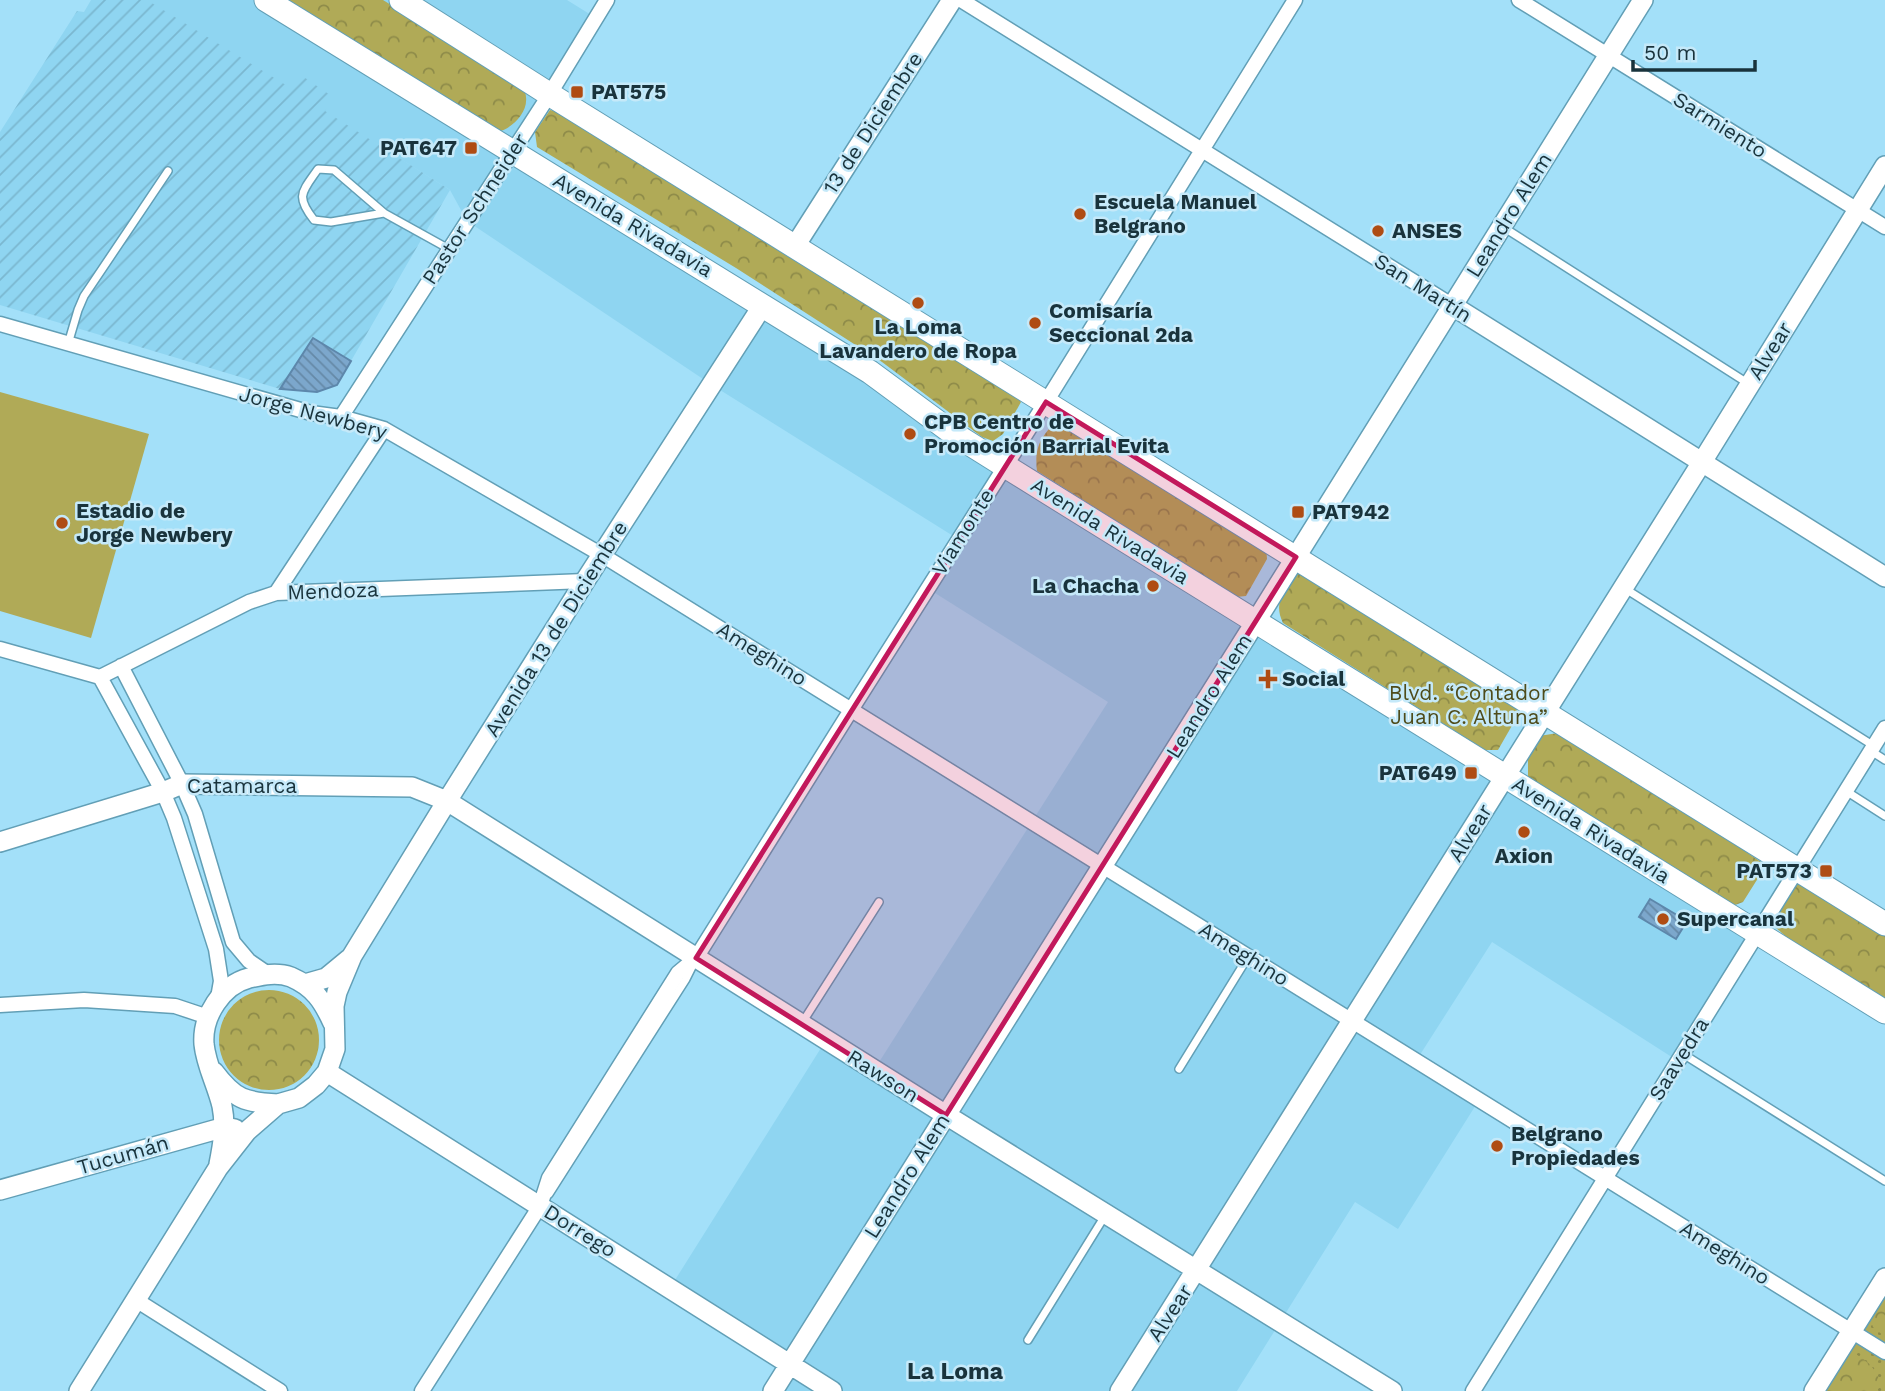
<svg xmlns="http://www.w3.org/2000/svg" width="1885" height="1391" viewBox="0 0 1885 1391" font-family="'Work Sans',sans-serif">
<defs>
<pattern id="industrial-furrows" width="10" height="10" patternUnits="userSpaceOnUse" patternTransform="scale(1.75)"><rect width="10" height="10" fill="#8fd5f1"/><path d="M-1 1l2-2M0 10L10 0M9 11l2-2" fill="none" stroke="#7bb7d0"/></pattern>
<pattern id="grass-dots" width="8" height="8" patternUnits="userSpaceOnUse" patternTransform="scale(1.75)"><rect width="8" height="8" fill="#b0aa57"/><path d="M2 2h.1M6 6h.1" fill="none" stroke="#8e8b49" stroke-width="1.8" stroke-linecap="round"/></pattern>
<pattern id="forest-crowns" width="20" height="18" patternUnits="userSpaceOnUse" patternTransform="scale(1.75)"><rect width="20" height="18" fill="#b0aa57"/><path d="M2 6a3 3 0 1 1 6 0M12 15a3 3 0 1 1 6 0" fill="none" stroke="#8e8b49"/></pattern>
<pattern id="building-back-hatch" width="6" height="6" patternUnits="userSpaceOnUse" patternTransform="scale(1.75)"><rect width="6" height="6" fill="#7ca7cc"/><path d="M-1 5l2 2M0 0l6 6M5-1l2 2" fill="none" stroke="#6589a7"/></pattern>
</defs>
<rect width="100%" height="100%" fill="#a3e0f9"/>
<path fill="#8fd5f1" d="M146,0H567L596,18L515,152L1758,933L1678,1061L1492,942L1416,1061L1479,1100L1398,1229L1355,1202L1237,1391H773L789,1364L670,1288L826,1040L874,1070L1108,702L927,588L958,539L712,385L467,221L450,190Z"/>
<path fill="url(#industrial-furrows)" d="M91,0H147L289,87L298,73L333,97L325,111L450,190L351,361L313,338L280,389L0,305V132L77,11L84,12Z"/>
<path fill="url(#grass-dots)" d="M1885,1278V1391H1814Z"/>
<path fill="url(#forest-crowns)" d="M284,0H383L516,82C520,86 526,91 526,97C528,113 512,128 498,132Z
M550,110L560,112L631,154L755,236L979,374L1009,387L1021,402L1003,434L993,441L982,437L882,362L736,268L537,147L535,132Z
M1059,418L1266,545L1267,559L1246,596L1236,597L1037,471C1034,445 1042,436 1059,418Z
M1311,571L1515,699L1518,715L1498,750H1485L1283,623C1273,602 1284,592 1295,574Z
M1558,733L1685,810L1761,862L1760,875L1743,902L1735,905L1714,896L1528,778V752L1539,736Z
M1802,882L1885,934V1000L1794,944L1774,926L1773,913L1790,886Z
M219 1040a50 50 0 1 1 100 0a50 50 0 1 1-100 0Z
M1885,1285V1337L1873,1327L1868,1313Z
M1854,1353C1870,1363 1874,1366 1881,1384L1877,1391H1812L1835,1354Z"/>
<path fill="#b0aa57" d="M0,392L149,434L91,638L0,611Z"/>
<path fill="url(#building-back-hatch)" stroke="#5d87ab" stroke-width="2" d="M313,338L351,361L337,385L317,392L280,389Z
M1650,899L1687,921L1676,939L1639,917Z"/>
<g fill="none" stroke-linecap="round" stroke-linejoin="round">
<defs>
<path id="lane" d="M384,213L331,222L314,220C295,196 302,192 318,169L334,170L384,213L449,249
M1503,227L1749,384
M68,344L78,310L84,296L168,171
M1624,588L1874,746
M1871,751L1885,760
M1846,791L1885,816
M802,1023L879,902
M1683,1054L1885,1181
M1179,1069L1248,957
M549,1194L686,979L693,965
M1028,1340L1106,1214"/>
<path id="street" d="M961,0L1453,306
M1519,0L1885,227
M0,324L311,413L341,417L384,429L602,555L1885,1352
M341,417L546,100L607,0
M276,593L384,429
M0,649L100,677
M121,666L182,784L195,814L233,942L249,961L268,974
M100,677L249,602L276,593L585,581
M100,677L163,792L174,818L216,949L221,981L218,998
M0,1005L84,1000L175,1006L208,1017
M136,1300L280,1391
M422,1391L540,1206L549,1178L678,973L696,958L851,710L1046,402L1295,0
M1473,1391L1885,728"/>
<path id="secondary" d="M795,246L952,0
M1453,306L1885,577
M0,842L163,792L182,784L412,787L447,801L946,1115L1392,1391
M305,984L326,978L349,959
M214,1072C235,1100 245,1102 278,1104
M327,1072L832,1391
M219,1164C223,1144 226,1126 222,1106C217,1085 206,1065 204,1044C202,1016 222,985 249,978C263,975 277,972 291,977C314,987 323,1001 333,1023
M0,1190L225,1127L235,1129
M79,1391L218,1168L247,1131L278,1104L299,1098L316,1085L327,1072L335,1049L334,1006L337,992L352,956L447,801L585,581L763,305
M773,1391L1256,621L1643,0
M1120,1391L1702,462L1885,166
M1814,1391L1885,1278"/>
<path id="primary" d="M266,0L870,372L954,434L1005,466L1885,1012
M401,0L549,94L1885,924"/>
</defs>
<use href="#lane" stroke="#629fb6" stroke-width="10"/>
<use href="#street" stroke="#629fb6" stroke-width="17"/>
<use href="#secondary" stroke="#629fb6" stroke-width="22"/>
<use href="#primary" stroke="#629fb6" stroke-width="25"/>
<use href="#lane" stroke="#fff" stroke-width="7"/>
<use href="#street" stroke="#fff" stroke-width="14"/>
<use href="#secondary" stroke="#fff" stroke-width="19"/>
<use href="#primary" stroke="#fff" stroke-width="23"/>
</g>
<path fill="#c2185b" fill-opacity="0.2" stroke="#c2185b" stroke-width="5" stroke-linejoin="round" d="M1046,402L1296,557L946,1115L696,958Z"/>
<g fill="#af4c13" stroke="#c5e9f9" stroke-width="2.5">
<rect x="570" y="85" width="14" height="14" rx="3.5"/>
<rect x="464" y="141" width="14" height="14" rx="3.5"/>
<circle cx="1080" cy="214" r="7"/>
<circle cx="1378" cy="231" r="7"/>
<circle cx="918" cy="303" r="7"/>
<circle cx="1035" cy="323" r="7"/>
<circle cx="910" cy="434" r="7"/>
<rect x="1291" y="505" width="14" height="14" rx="3.5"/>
<circle cx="62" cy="523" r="7"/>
<circle cx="1153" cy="586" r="7"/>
<path d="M1264.5 668.5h7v7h7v7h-7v7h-7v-7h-7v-7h7z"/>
<rect x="1464" y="766" width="14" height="14" rx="3.5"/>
<circle cx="1524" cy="832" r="7"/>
<rect x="1819" y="864" width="14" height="14" rx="3.5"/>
<circle cx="1663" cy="919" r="7"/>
<circle cx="1497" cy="1146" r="7"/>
</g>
<g text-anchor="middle" stroke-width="5" stroke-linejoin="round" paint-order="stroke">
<g font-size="21" font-weight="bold" fill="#19333c" stroke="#c5e9f9" text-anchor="start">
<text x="591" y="99">PAT575</text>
<text x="457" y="155" text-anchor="end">PAT647</text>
<text x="1094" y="209">Escuela Manuel<tspan x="1094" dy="24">Belgrano</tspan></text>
<text x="1392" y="238">ANSES</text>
<text x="1049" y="318">Comisaría<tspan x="1049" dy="24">Seccional 2da</tspan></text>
<text x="918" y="334" text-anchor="middle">La Loma<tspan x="918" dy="24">Lavandero de Ropa</tspan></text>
<text x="924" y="429">CPB Centro de<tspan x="924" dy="24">Promoción Barrial Evita</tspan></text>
<text x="76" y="518">Estadio de<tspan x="76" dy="24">Jorge Newbery</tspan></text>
<text x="1312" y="519">PAT942</text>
<text x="1139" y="593" text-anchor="end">La Chacha</text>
<text x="1282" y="686">Social</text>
<text x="1457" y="780" text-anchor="end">PAT649</text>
<text x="1524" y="863" text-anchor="middle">Axion</text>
<text x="1812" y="878" text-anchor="end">PAT573</text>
<text x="1677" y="926">Supercanal</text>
<text x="1511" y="1141">Belgrano<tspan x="1511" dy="24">Propiedades</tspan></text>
</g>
<g font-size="21" fill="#19333c" stroke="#c5e9f9">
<text transform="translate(873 123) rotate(-57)" y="7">13 de Diciembre</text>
<text transform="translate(1720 125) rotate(32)" y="7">Sarmiento</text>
<text transform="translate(475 209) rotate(-57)" y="7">Pastor Schneider</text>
<text transform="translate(1509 215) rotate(-58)" y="7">Leandro Alem</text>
<text transform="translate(633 225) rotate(31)" y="7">Avenida Rivadavia</text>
<text transform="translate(1423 288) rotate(32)" y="7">San Martín</text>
<text transform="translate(1770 351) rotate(-58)" y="7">Alvear</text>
<text transform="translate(313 413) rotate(15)" y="7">Jorge Newbery</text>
<text transform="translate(1110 531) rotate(32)" y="7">Avenida Rivadavia</text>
<text transform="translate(963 532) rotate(-58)" y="7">Viamonte</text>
<text transform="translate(333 591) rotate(-2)" y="7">Mendoza</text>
<text transform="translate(556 629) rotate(-58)" y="7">Avenida 13 de Diciembre</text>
<text transform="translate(762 654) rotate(32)" y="7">Ameghino</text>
<text transform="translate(1209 696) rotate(-58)" y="7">Leandro Alem</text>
<text x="242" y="793">Catamarca</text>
<text transform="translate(1591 830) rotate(32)" y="7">Avenida Rivadavia</text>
<text transform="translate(1470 833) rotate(-58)" y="7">Alvear</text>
<text transform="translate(1244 954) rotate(32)" y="7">Ameghino</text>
<text transform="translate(1679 1059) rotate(-58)" y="7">Saavedra</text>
<text transform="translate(883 1076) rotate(32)" y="7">Rawson</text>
<text transform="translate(123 1155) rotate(-16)" y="7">Tucumán</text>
<text transform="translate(907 1176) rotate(-58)" y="7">Leandro Alem</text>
<text transform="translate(580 1231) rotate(32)" y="7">Dorrego</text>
<text transform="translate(1725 1253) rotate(32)" y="7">Ameghino</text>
<text transform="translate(1170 1313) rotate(-57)" y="7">Alvear</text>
</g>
<g font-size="21" fill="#4e4b1a" stroke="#c5e9f9">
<text x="1469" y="700">Blvd. “Contador<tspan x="1469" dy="24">Juan C. Altuna”</tspan></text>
</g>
<g font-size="23" font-weight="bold" fill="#19333c" stroke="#c5e9f9">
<text x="955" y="1379">La Loma</text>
</g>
</g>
<path d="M1633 60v10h122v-10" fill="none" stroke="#19333c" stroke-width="3.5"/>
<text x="1644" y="60" font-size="21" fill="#19333c" stroke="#c5e9f9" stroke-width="5" paint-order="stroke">50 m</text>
</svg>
